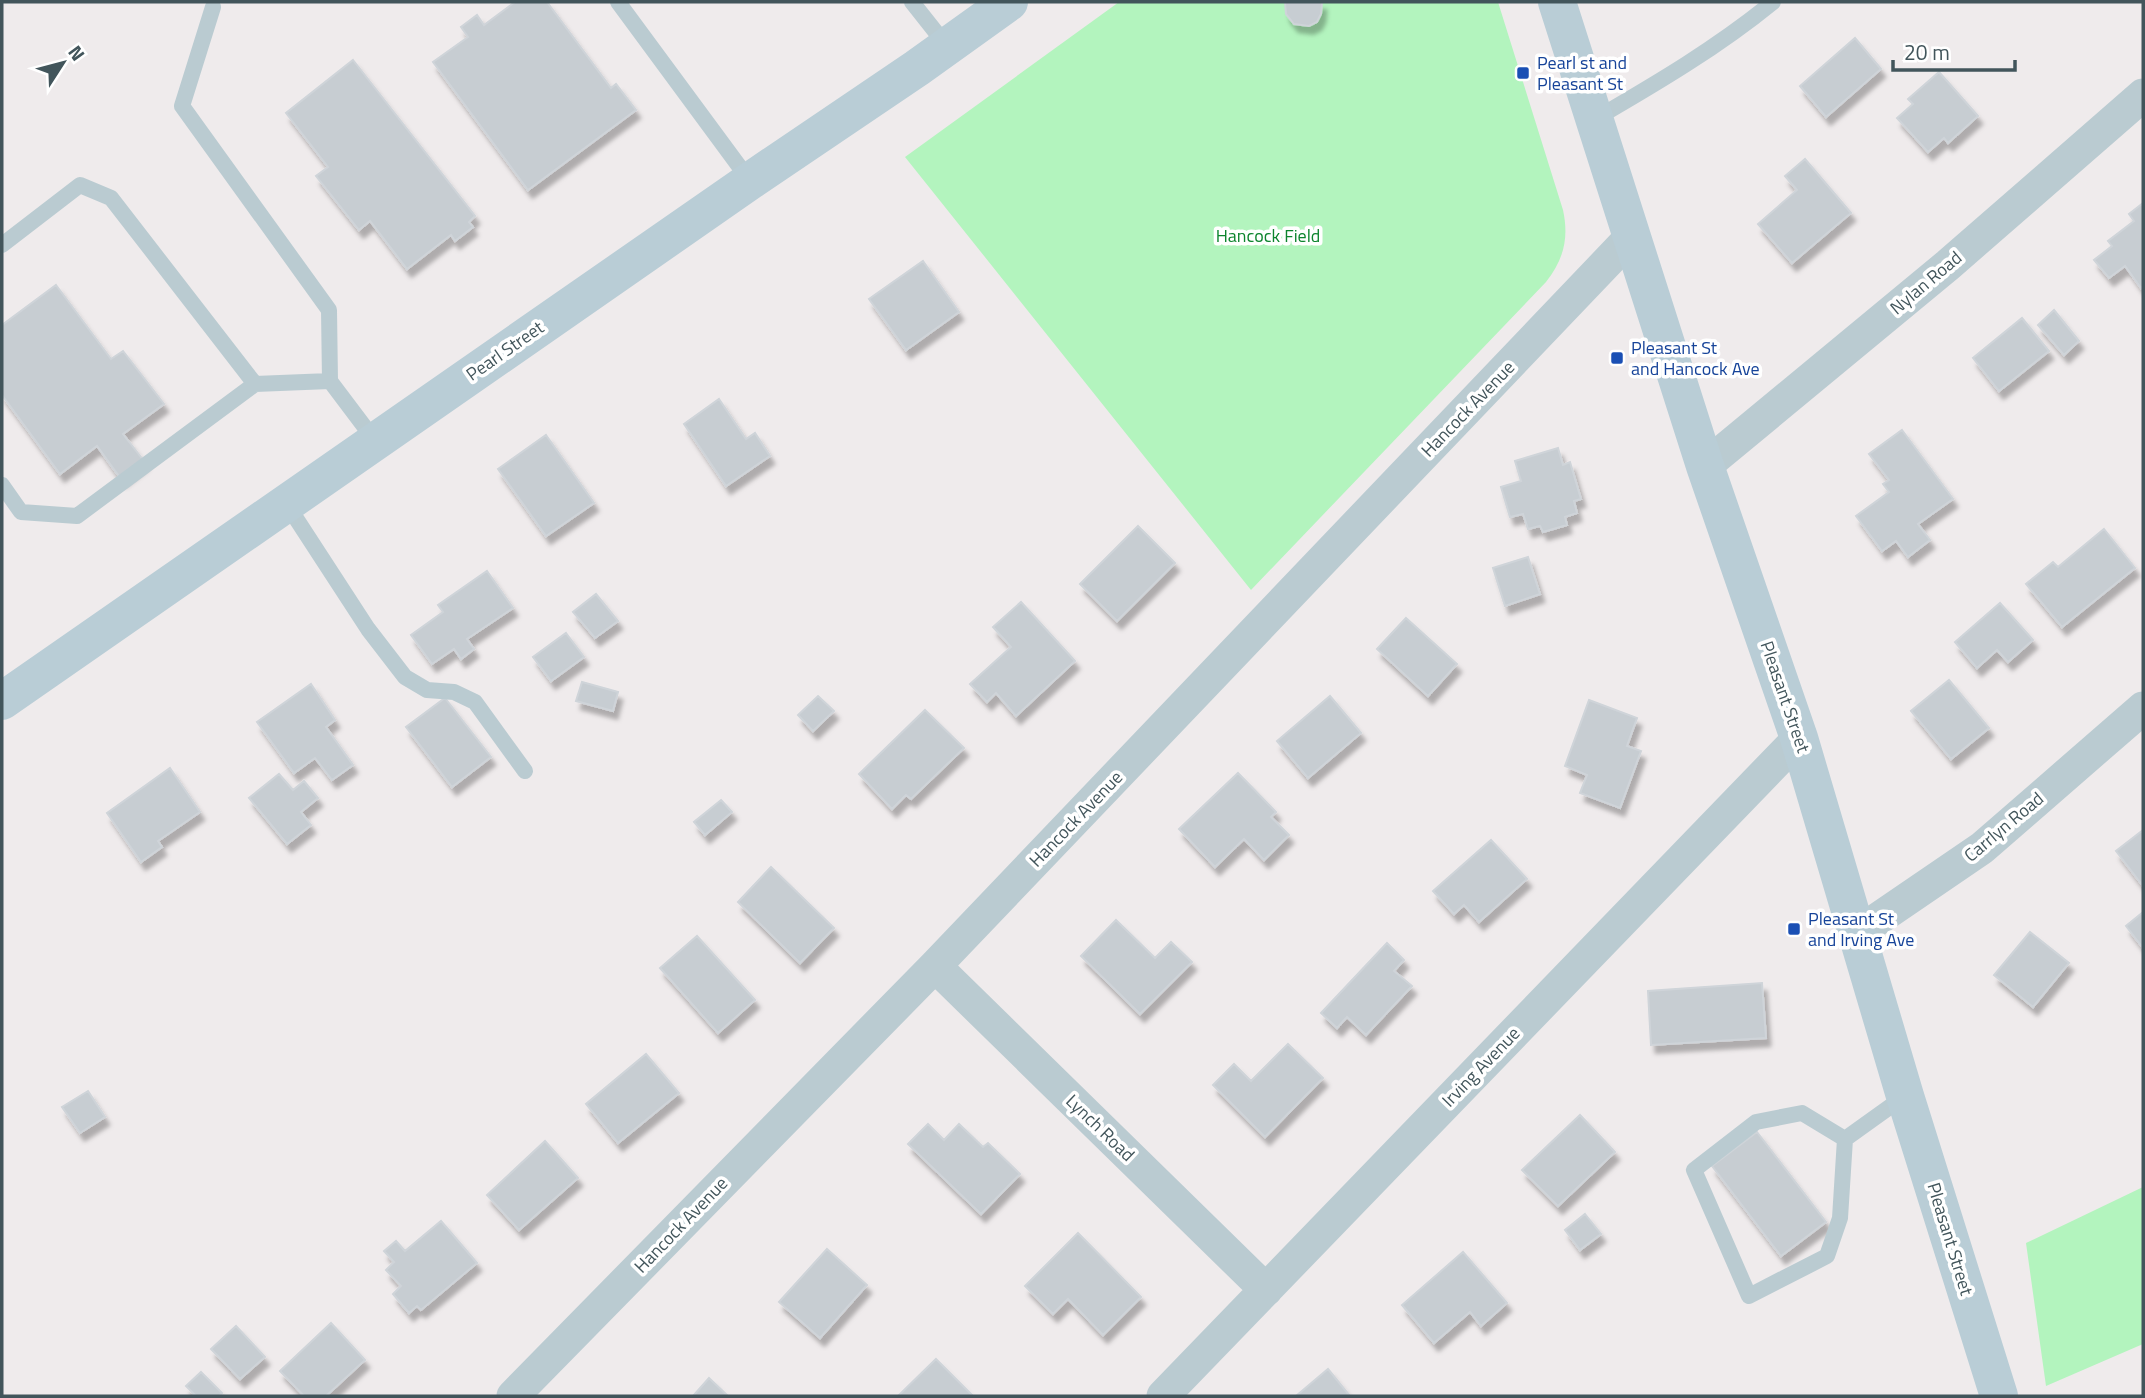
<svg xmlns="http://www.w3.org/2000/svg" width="2145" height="1398" viewBox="0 0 2145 1398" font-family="'Titillium Web',sans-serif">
<defs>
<filter id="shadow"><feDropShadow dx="4.5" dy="8" stdDeviation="2" flood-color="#0004"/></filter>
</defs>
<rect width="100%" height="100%" fill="#efebec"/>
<path fill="#b3f4be" d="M1119,2H1498L1563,210C1569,238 1564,259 1546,282L1251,590L905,157Z
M2143,1187V1344L2046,1386L2026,1243Z"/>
<path fill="#c7cdd2" stroke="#cfd4d9" stroke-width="2" filter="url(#shadow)" d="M515,2H547L611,88L616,84L636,110L528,190L433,62L468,37L461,27L477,15L484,25Z
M1285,2H1322L1321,14L1317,22L1309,26L1294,24L1286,14Z
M1855,38L1881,69L1826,117L1800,86Z
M353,60L475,216L469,222L473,227L455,241L451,235L407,269L370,221L359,230L316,176L328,167L286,113Z
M1939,72L1978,116L1948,143L1944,138L1928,152L1897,118L1913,104L1908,99Z
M1805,159L1851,213L1792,263L1758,224L1797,190L1785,176Z
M2143,203V286L2141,288L2125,266L2109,278L2094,260L2112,246L2108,241L2134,221L2129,214Z
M923,261L959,312L906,350L869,299Z
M56,285L111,359L123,351L164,404L123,434L144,461L121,479L97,446L60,474L2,395V325Z
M2054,310L2079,341L2064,355L2038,325Z
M2022,318L2049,351L1999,391L1973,358Z
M719,399L746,439L755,433L770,456L726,486L684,424Z
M1902,430L1953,499L1918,524L1930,540L1908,557L1896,541L1882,551L1856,516L1889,492L1883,484L1889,480L1869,454Z
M546,435L594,503L546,536L498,469Z
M1558,448L1563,465L1570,462L1581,499L1574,501L1577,513L1565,517L1567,525L1543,532L1540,526L1528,529L1523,514L1510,517L1501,487L1521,481L1515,461Z
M1138,526L1175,563L1117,621L1080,584Z
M2104,529L2135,568L2062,627L2026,584L2053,562L2058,567Z
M1528,557L1540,594L1505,606L1493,568Z
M487,571L513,608L467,639L474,649L461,659L454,649L432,664L411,635L443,612L438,605Z
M596,594L618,621L595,638L573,612Z
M1021,602L1075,661L1016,716L996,693L987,702L970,684L1011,647L993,627Z
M2000,603L2033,640L2008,662L1997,650L1977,668L1955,642Z
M1406,618L1457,664L1428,696L1377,649Z
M566,633L584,657L551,681L533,657Z
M1949,680L1989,728L1951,759L1911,711Z
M582,682L618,692L613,711L576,701Z
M311,684L335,720L326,727L353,765L332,780L315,758L294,773L257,722Z
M818,696L834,711L813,731L798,715Z
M1330,696L1361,733L1308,778L1277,741Z
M445,698L491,757L452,787L406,727Z
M1589,700L1637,718L1627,746L1641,751L1620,808L1580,793L1587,775L1565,766Z
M925,710L964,748L911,799L906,795L892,809L859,774Z
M170,768L200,812L158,841L162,847L141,862L107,813Z
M1238,773L1276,812L1271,817L1289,835L1264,860L1244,839L1215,867L1179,829Z
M279,774L293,790L304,781L318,798L301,812L311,825L287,844L249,798Z
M721,800L732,812L705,835L694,822Z
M2143,830V886L2116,851Z
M1491,840L1527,879L1479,922L1464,905L1454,914L1433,891Z
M771,867L834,928L800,963L738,902Z
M2143,912V948L2126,926Z
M1116,920L1155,958L1171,942L1192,962L1140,1014L1081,956Z
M2030,932L2069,963L2033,1007L1994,975Z
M697,936L755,1000L718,1033L660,968Z
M1387,943L1404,960L1394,971L1412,986L1366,1035L1347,1017L1337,1028L1321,1013Z
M1762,983L1766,1038L1651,1045L1648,991Z
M1288,1044L1323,1078L1265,1137L1213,1085L1234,1064L1251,1081Z
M646,1054L679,1093L618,1143L586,1104Z
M88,1091L105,1117L80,1133L62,1107Z
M1580,1115L1615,1152L1558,1206L1522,1170Z
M928,1124L944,1140L959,1124L983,1147L988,1143L1020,1174L981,1214L908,1144Z
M1757,1132L1826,1222L1781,1256L1712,1166Z
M545,1141L578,1178L519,1230L487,1195Z
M1585,1214L1601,1234L1580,1250L1565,1230Z
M441,1221L477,1263L421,1310L417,1306L409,1313L393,1294L401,1286L386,1270L394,1262L384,1251L396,1241L405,1251Z
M1078,1233L1141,1297L1103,1335L1068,1299L1053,1314L1025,1286Z
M827,1249L867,1285L820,1338L779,1302Z
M1463,1252L1507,1303L1481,1326L1470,1312L1434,1343L1402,1305Z
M331,1323L365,1360L326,1396H304L280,1371Z
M236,1326L265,1357L240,1379L211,1349Z
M936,1359L973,1396H898Z
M1328,1369L1350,1396H1296Z
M201,1372L222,1393L219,1396H196L186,1386Z
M709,1378L728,1396H693Z"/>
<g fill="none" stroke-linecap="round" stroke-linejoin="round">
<path stroke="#bacbd1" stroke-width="16" d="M618,2L750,181
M912,2L946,45
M213,7L182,106L329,310L330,381
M1595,119C1657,83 1718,47 1773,2
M2,245L80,185L111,198L255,384
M2,485L21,512L77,516L255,384L330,381L376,442
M286,503L368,629L405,677L427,690L454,692L475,702L525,771
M1845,1139L1802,1113L1756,1122L1694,1170L1749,1296L1827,1256L1840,1218L1845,1139L1905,1096"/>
<path stroke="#bacbd1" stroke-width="33" d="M1705,466L1948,265L2143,95
M1856,934L1982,848L2143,708
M935,966L1266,1290
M513,1396L935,966L1633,235
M1163,1396L1799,738"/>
<path stroke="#b9cdd6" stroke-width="38" d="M1557,2L1705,466L1799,738L1905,1096L1999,1396
M2,701L750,181L917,68L1009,2"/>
</g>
<g fill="#1a4fb4" stroke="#fff" stroke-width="2.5">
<rect x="1516" y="66" width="14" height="14" rx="3.5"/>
<rect x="1610" y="351" width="14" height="14" rx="3.5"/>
<rect x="1787" y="922" width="14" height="14" rx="3.5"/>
</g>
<g text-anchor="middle" stroke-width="7" stroke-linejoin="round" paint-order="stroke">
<g font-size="18" fill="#164399" stroke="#fff" text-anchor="start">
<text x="1537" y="69">Pearl st and<tspan x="1537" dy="21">Pleasant St</tspan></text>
<text x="1631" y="354">Pleasant St<tspan x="1631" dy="21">and Hancock Ave</tspan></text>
<text x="1808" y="925">Pleasant St<tspan x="1808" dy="21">and Irving Ave</tspan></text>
</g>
<g font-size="18" fill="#0c842d" stroke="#fff">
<text x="1268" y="242">Hancock Field</text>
</g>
<g font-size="18" fill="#42555b" stroke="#fff">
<text transform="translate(1926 283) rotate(-40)" y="6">Nylan Road</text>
<text transform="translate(505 351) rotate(-35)" y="6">Pearl Street</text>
<text transform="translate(1468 409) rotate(-46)" y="6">Hancock Avenue</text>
<text transform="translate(1785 697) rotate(71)" y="6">Pleasant Street</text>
<text transform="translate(1076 819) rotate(-46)" y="6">Hancock Avenue</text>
<text transform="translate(2004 827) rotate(-40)" y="6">Carrlyn Road</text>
<text transform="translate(1481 1067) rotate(-46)" y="6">Irving Avenue</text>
<text transform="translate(1100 1128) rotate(44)" y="6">Lynch Road</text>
<text transform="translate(681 1225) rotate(-46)" y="6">Hancock Avenue</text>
<text transform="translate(1950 1239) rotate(73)" y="6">Pleasant Street</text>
</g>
</g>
<rect width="2145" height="1398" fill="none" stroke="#42555b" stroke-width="7"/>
<g transform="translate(63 63) rotate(54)" stroke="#ffffff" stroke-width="5" paint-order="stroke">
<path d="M0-5L12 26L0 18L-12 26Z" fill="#42555b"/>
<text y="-10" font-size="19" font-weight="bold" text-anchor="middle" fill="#42555b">N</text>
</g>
<path d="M1893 60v10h122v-10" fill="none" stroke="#42555b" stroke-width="3.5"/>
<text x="1904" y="60" font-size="21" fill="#42555b" stroke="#ffffff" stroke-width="5" paint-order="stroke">20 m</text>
</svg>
